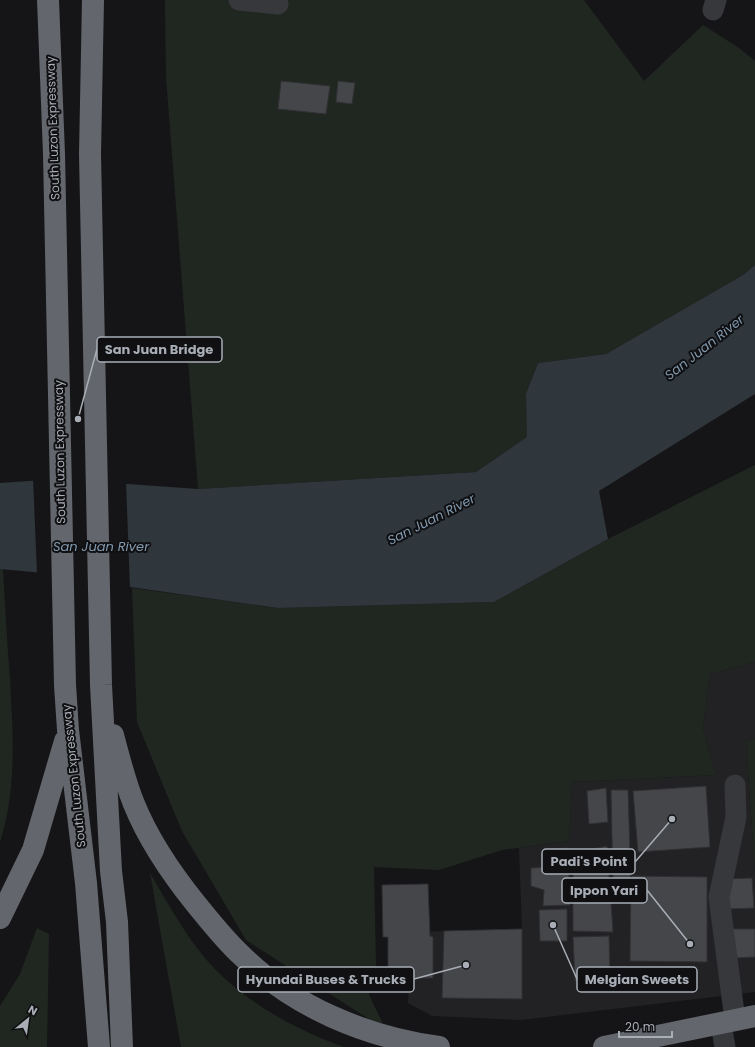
<svg xmlns="http://www.w3.org/2000/svg" width="755" height="1047" viewBox="0 0 755 1047" font-family="Poppins,sans-serif">
<rect width="100%" height="100%" fill="#151517"/>
<path fill="#222224" d="M755,662V739L746,742L755,872V992L521,1020L432,1016L408,1003L412,932L522,929L519,848L569,841L572,782L716,775L703,729L710,674Z"/>
<path fill="#202721" d="M165,0H584L644,81L703,25L739,48L755,61V265L743,275L606,354L538,363L526,394L528,437L476,472L198,489L166,77Z
M755,465V662L710,674L703,729L716,775L572,782L569,841L502,850L439,870L374,867L376,967L369,995L386,1030L246,940L182,831L137,722L132,588L278,608L494,602L608,539Z
M0,569H3C5,606 7,642 10,679C13,734 17,789 0,842Z
M755,739V872L746,742Z
M150,873C165,898 179,924 197,948C232,995 290,1028 344,1047H181Z
M37,928L49,934L47,1047H0V1006L20,974Z"/>
<path fill="#2f363c" d="M755,265V394L599,491L608,539L494,602L278,608L109,584L66,575L0,569V483L58,479L198,489L476,472L527,437L526,394L538,363L606,354L743,275Z"/>
<path fill="#151517" d="M58,477L126,481L130,589L65,577L37,574L33,478Z"/>
<path fill="#44464a" stroke="#303033" d="M281,81L330,86L326,114L278,109Z
M338,81L355,83L352,104L336,102Z
M706,786L710,847L638,852L633,791Z
M606,788L608,822L589,824L587,791Z
M611,790H628L631,885L613,884Z
M607,846L613,932L573,931V853Z
M568,848L570,905L543,906L544,890L531,886V868L550,867V849Z
M631,876L707,877V962L630,961Z
M752,878L754,908L726,909V879Z
M428,884L430,936L433,937V978H388V937H383L382,885Z
M567,909V941H540L539,910Z
M522,929V999L442,998L444,931Z
M733,929H755V957L735,958Z
M609,936L610,980L575,981L573,937Z"/>
<g fill="none" stroke-linecap="round" stroke-linejoin="round">
<path stroke="#37383c" stroke-width="21" d="M239,0L278,4
M713,10L716,0
M735,1020L719,897L736,817L735,785
M721,1024L725,1047"/>
<path stroke="#63666c" stroke-width="22" d="M48,0L54,154L65,685L68,730L86,883L99,1047
M93,0L90,154L101,685L111,871L117,922L122,1047
M113,735C119,758 125,782 134,804C149,841 171,873 196,904C210,921 224,939 240,954C293,1007 366,1037 439,1047
M0,918L33,850L65,741
M604,1047L755,1016"/>
</g>
<g text-anchor="middle" stroke-width="4" stroke-linejoin="round" paint-order="stroke">
<g font-size="12" fill="#a8adb6" stroke="#101012">
<text transform="translate(53 128) rotate(-92)" y="4">South Luzon Expressway</text>
<text transform="translate(60 452) rotate(-91)" y="4">South Luzon Expressway</text>
<text transform="translate(74 776) rotate(-96)" y="4">South Luzon Expressway</text>
</g>
<g font-size="13" font-style="italic" fill="#829aaf" stroke="#101012">
<text transform="translate(704 347) rotate(-38)" y="5">San Juan River</text>
<text transform="translate(431 519) rotate(-27)" y="5">San Juan River</text>
<text x="101" y="551">San Juan River</text>
</g>
</g>
<path fill="none" stroke="#a8adb6" stroke-width="1.5" d="M78 419L97 349M672 819L635 862M690 944L647 890M466 965L414 979M553 925L577 979"/>
<g fill="#a8adb6" stroke="#101012" stroke-width="1.5">
<circle cx="78" cy="419" r="4"/>
<circle cx="672" cy="819" r="4"/>
<circle cx="690" cy="944" r="4"/>
<circle cx="466" cy="965" r="4"/>
<circle cx="553" cy="925" r="4"/>
</g>
<g fill="#101012" stroke="#a8adb6" stroke-width="1.5">
<rect x="97" y="337" width="125" height="25" rx="4"/>
<rect x="542" y="849" width="93" height="25" rx="4"/>
<rect x="562" y="878" width="85" height="25" rx="4"/>
<rect x="238" y="967" width="176" height="25" rx="4"/>
<rect x="577" y="967" width="120" height="25" rx="4"/>
</g>
<g font-size="13" text-anchor="middle" font-weight="bold" fill="#a8adb6">
<text x="159" y="354">San Juan Bridge</text>
<text x="589" y="866">Padi's Point</text>
<text x="604" y="895">Ippon Yari</text>
<text x="326" y="984">Hyundai Buses &amp; Trucks</text>
<text x="637" y="984">Melgian Sweets</text>
</g>
<g transform="translate(28 1019) rotate(29)" stroke="#101012" stroke-width="3" paint-order="stroke">
<path d="M0-3L7 15L0 10L-7 15Z" fill="#a8adb6"/>
<text y="-6" font-size="11" font-weight="bold" text-anchor="middle" fill="#a8adb6">N</text>
</g>
<path d="M619 1031v6h53v-6" fill="none" stroke="#a8adb6" stroke-width="2"/>
<text x="625" y="1031" font-size="12" fill="#a8adb6" stroke="#101012" stroke-width="3" paint-order="stroke">20 m</text>
</svg>
